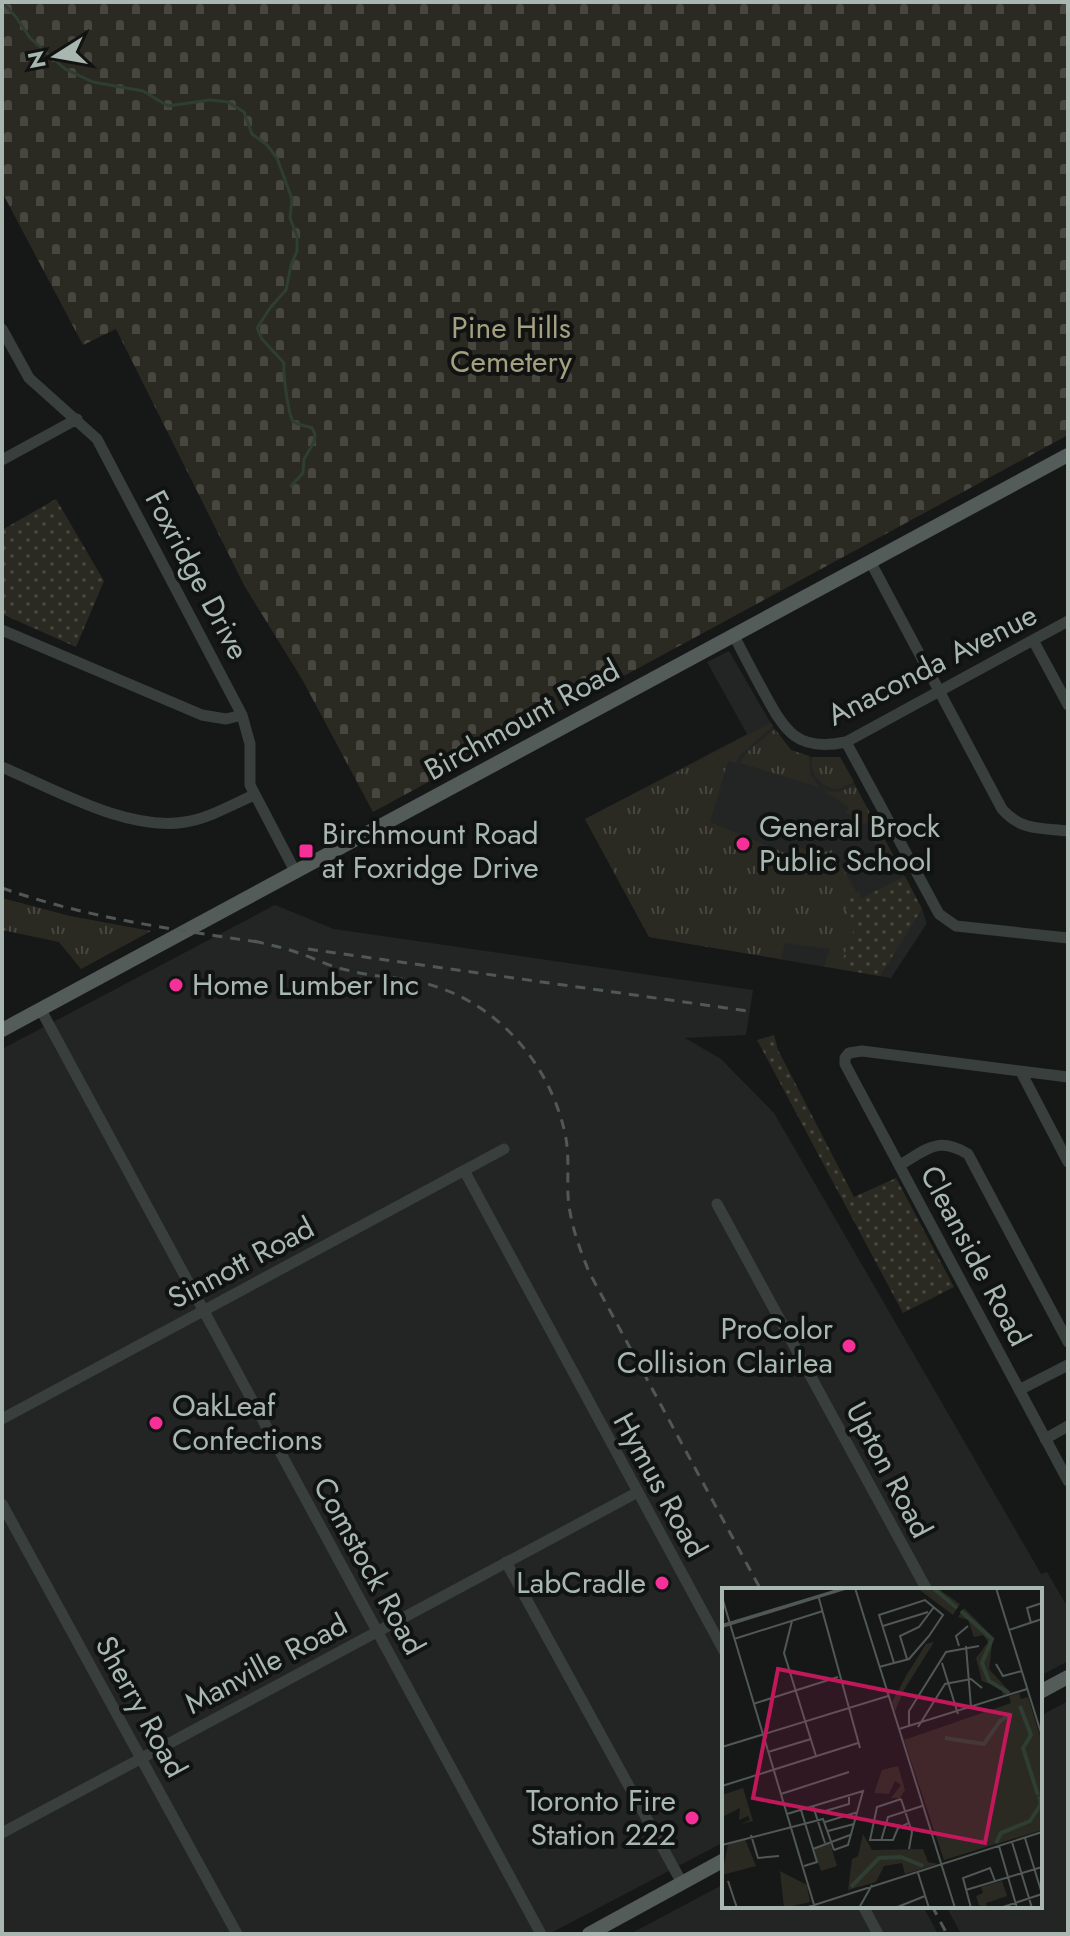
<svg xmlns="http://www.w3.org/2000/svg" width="1070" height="1936" viewBox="0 0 1070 1936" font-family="Jost,sans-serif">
<defs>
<pattern id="grass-tufts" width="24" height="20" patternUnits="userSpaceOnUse" patternTransform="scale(2)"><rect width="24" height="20" fill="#2b2a22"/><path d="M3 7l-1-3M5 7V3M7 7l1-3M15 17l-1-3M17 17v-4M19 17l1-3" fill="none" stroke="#474740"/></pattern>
<pattern id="cemetery-stones" width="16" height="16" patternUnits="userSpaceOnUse" patternTransform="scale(2)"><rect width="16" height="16" fill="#2b2a22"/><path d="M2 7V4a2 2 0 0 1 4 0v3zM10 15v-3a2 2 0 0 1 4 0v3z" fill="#474740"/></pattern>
<pattern id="park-dots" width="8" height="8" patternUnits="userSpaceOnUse" patternTransform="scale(2)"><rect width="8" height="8" fill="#2b2a22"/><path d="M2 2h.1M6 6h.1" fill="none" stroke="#474740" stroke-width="1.8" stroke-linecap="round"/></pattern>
</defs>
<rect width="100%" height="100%" fill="#161818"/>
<path fill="#222524" d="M729,651L780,739L791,750L811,757H840L922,909L927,923L891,978L649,937L585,819L747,734L707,662Z
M275,905L334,929L753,990L746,1035L685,1038L721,1059L774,1113L1041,1574L1047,1572L1064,1601L1068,1608V1661L1040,1676V1590H724V1842L549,1934H2V1049Z
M1068,1701V1934H961L946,1906H1040V1716Z
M724,1884V1906H923L938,1934H630Z"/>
<path fill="url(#grass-tufts)" d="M771,723L773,726L740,755L736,763L728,761L710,822L790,855L795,845L815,854L832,850L857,893L841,903L856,924L839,969L824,966L830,949L785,943L781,959L649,937L585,819Z
M775,729L791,750L809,756L810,774L819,787L740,763L748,751Z
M812,757H840L854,782L838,789C820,786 810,775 812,757Z
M855,786L873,819L856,829L848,821L852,816L846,812L849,807L824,791L838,792Z
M879,829L896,860L887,866L870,834Z
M2,898L70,916L151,931L81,969L59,942L2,930Z"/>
<path fill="url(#cemetery-stones)" d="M2,2H1068V435L373,812L302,679L245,587L116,329L83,345L2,192Z"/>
<path fill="url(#park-dots)" d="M56,499L104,581L76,647L2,614V530Z
M905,876L922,909L880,976L839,969L856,924L841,903L858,892L862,898Z
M774,1035L778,1050L854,1197L896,1178L954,1287L903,1313L757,1040Z"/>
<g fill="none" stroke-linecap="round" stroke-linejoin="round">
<path stroke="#2e3e32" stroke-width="3" d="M2,2L16,17L30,38L65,69L93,82L143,91L168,106L210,100L228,102L244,112L252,134L267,145L277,158L292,199L290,218L297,236V251L291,265L286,290L270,308L257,328L262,339L284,363C283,372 288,417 294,422C298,425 307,426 312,428L315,434L314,442L304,459L303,473L291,486"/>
<path stroke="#393f3d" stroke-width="11" d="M2,329L29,378L97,439L242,715L250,744V785L296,873
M2,460L77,419
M870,561L1002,809C1021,831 1041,828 1068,831
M2,630L202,715L226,719L242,715
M733,634C743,653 752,671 762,689C784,729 795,753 846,742L1068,621
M1033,640L1068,705
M846,742L939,914L956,926L1068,938
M2,767C54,789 128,832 185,822C210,818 231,805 254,795
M41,1010L541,1934
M1021,1072L1068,1162
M1068,1077L862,1051L849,1053L845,1058V1064L1068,1481
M900,1165C928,1149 937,1136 968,1154L1068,1342
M465,1172L724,1651
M717,1204L927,1590
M1019,1390L1068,1365
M2,1419L504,1149
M1045,1439L1068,1426
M2,1504L237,1934
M506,1562L682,1883
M2,1833L636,1493
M863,1906L878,1934"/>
<path stroke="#535c58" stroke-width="14" d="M2,1030L1068,455
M1040,1692L1068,1677
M589,1934L724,1860"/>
<path stroke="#505855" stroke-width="3" stroke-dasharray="10 8" stroke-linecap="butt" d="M2,888C87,918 176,930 265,943
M254,941C270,945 286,948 301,954C316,959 331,967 347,970C372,977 399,977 424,983C495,1001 547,1060 564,1129C570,1152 567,1173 568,1196C570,1223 579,1247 589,1272L761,1590
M308,949L748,1011
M932,1906L947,1934"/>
</g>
<g fill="#f72f98" stroke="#111313" stroke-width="3">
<circle cx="743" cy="844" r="8"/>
<rect x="298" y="843" width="16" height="16" rx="4"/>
<circle cx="176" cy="985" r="8"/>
<circle cx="849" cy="1346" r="8"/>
<circle cx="156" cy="1423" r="8"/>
<circle cx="662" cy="1583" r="8"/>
<circle cx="692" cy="1818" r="8"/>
</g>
<g text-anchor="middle" stroke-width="8" stroke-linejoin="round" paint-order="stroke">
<g font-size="30" fill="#a49f7e" stroke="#111313">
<text x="511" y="338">Pine Hills<tspan x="511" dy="34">Cemetery</tspan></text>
</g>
<g font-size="30" fill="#a8b8b0" stroke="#111313">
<text transform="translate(197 575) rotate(62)" y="10">Foxridge Drive</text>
<text transform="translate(932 665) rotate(-27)" y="10">Anaconda Avenue</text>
<text transform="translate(522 720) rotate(-29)" y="10">Birchmount Road</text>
<text transform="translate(975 1256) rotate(62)" y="10">Cleanside Road</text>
<text transform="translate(241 1263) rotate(-28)" y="10">Sinnott Road</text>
<text transform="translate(889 1470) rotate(62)" y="10">Upton Road</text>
<text transform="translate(660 1485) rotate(61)" y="10">Hymus Road</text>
<text transform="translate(369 1566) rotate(61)" y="10">Comstock Road</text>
<text transform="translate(266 1664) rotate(-28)" y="10">Manville Road</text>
<text transform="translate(141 1707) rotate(61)" y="10">Sherry Road</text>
</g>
<g font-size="30" fill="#a8b8b0" stroke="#111313" text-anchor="start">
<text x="759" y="837">General Brock<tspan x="759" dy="34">Public School</tspan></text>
<text x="322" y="844">Birchmount Road<tspan x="322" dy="34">at Foxridge Drive</tspan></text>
<text x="192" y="995">Home Lumber Inc</text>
<text x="833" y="1339" text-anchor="end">ProColor<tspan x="833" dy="34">Collision Clairlea</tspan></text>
<text x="172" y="1416">OakLeaf<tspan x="172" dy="34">Confections</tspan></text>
<text x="646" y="1593" text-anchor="end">LabCradle</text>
<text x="676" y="1811" text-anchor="end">Toronto Fire<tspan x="676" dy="34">Station 222</tspan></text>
</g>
</g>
<g transform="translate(722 1588)">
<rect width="320" height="320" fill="#161818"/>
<path d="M212,54L182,102L173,123L170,114L184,88L204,56ZM176,178L183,202L178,210H169L179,197L173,193L167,206L152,205L160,182ZM21,200L31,233L19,236L28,232L26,228L17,232L18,220L0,229V207Z" fill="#2b2a22"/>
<path d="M58,283L85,297L88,314L62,320Z" fill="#2b2a22"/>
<path d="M297,105L299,111L306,109L320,154V242L222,272L182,152L289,115L287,108Z" fill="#2b2a22"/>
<path d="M195,0H215L238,16L231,27ZM242,20L271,49L267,81L289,105L281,107L279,100L260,93L254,70L266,54L261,47L252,49L246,32L236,29ZM141,246L150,262L201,261L206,274L216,276L183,286L180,275L162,278L154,294L126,302L130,271L136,268ZM23,251L34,278L0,287L6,256ZM108,255L115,278L99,283L92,262ZM280,293L285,308L264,315L265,320L257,317L254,308L261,305L259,299Z" fill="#2b2a22"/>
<path fill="none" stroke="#2e3e32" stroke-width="4" d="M211,0L235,20M239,23L270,51L260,75L267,93L287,105M298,118L309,147L301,160L316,207M223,150L262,156L278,133L289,126M274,255L279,245L308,233L319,216L317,208M129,299L157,270L179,269L201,278"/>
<path fill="none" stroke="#505855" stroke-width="2" d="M133,0L233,320M274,0L320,148M96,7L138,160M0,9L93,320M70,33L62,65L94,168M309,35L305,20L320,15M0,37L122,0M161,38L206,24M0,39L126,0M287,42L320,31M12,51L101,23M237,58L234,48L246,38M244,58L249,119M185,71L178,48L197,39L212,19M220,75L236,126M274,76L281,88L300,83M157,79L187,71L207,48L221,27L203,12L157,27L172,75M31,116L116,89M187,138V123L224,64L257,58M196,139L223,96L249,91L260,100M177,141L305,101M0,159L166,108M46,164L89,151M0,198L136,155M59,206L127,184M179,211L155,219L148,252H171L176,240L187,235M179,211L190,244L187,261M91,218L103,255M79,222L95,274L82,278M100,224L127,216V207M65,226L141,203L126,257L112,262M103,234L136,224M106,243L132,236M29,247L36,270L57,268M159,253L166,229L200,218M290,254L310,320M0,257L101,231L112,262M277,258L295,320M91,261L128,247M196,285L207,320M6,293L15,320M244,302L320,279M83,320L320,244M137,320L150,297M173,320L203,308M249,320L241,290L268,280L273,293M278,320L320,306L303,250"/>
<path fill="#c2185b" fill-opacity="0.15" stroke="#c2185b" stroke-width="4" d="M56,81L288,127L263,255L31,210Z"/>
<rect width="320" height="320" fill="none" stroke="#a8b8b0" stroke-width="4"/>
</g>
<rect width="1070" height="1936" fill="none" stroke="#a8b8b0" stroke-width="8"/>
<g transform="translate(56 56) rotate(259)" stroke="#111313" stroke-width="6" paint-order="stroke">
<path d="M0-6L14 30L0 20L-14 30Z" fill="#a8b8b0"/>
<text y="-12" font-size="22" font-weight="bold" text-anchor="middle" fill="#a8b8b0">N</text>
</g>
</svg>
